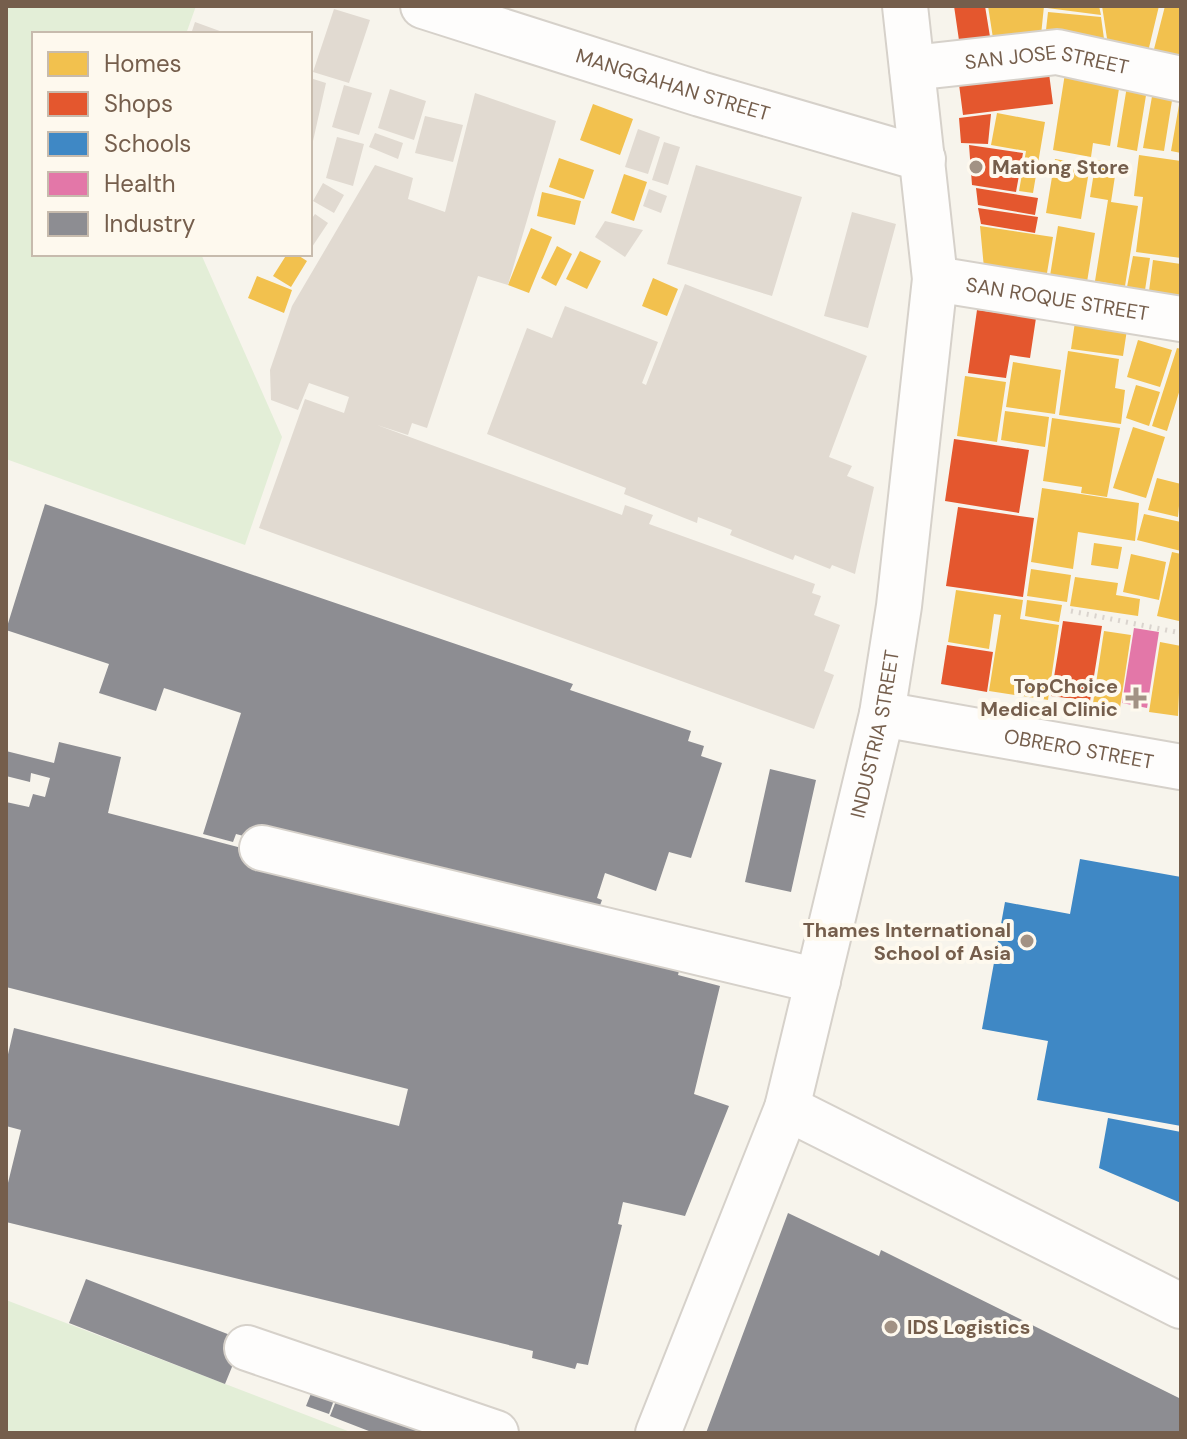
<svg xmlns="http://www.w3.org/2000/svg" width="1187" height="1439" viewBox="0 0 1187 1439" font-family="'DM Sans',sans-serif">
<rect width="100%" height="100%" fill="#f7f4ec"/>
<path fill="#e3eed7" d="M6,6H196L186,34H34V254H201L282,437L245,545L6,459Z
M6,1300L353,1433H6Z"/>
<path fill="#f2c14e" d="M988,6H1044L1040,45L995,51Z
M1047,6H1099L1101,15L1047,8Z
M1102,6H1159L1147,56L1108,45Z
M1165,6H1181V59L1153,53Z
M1048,12L1101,17L1105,46L1045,39Z
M1066,67L1121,76L1110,146L1093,143L1091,157L1053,150Z
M1128,80L1148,83L1137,151L1117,147Z
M1154,85L1174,88L1164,151L1143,148Z
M593,104L633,119L620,155L580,140Z
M1179,105L1181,106V153L1171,151Z
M997,113L1045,122L1033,193L1019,191L1026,151L991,145Z
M1139,155L1181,161V258L1136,252L1143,197L1134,196Z
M559,158L594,170L584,199L549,187Z
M1055,159L1090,165L1081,219L1046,213Z
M1096,160L1117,163L1111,202L1138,206L1125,286L1095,281L1108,200L1090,197Z
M624,174L647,182L634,221L611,213Z
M542,192L581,201L575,225L537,216Z
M980,226L1053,237L1046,279L984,268Z
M1058,226L1095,233L1087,282L1050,276Z
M531,228L552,237L529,293L508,285Z
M557,246L572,254L556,286L541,278Z
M580,251L601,261L587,289L566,279Z
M287,254H296L307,261L291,287L273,276Z
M1133,256L1150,258L1145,290L1127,287Z
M1153,260L1181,264V303L1148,299Z
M257,276L292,290L284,313L248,298Z
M653,278L678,289L667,316L642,306Z
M1076,315L1128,323L1123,356L1071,349Z
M1138,340L1172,350L1160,387L1127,377Z
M1177,348L1181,349V386L1167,431L1152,426Z
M1068,351L1119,359L1115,388L1125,390L1121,424L1059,415Z
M1013,362L1061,370L1055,414L1006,407Z
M965,376L1006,382L997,442L957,436Z
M1136,385L1160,392L1149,426L1126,418Z
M1005,411L1049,417L1045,447L1001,440Z
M1052,418L1120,428L1107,497L1081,493L1082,487L1043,481Z
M1133,427L1165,437L1146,498L1113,488Z
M1157,478L1181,484L1178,517L1148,510Z
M1042,488L1139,503L1135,541L1078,532L1073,569L1031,562Z
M1144,514L1181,522V551L1137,540Z
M1094,543L1122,547L1118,569L1091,565Z
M1172,552L1181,554L1179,621L1157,616Z
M1131,554L1166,562L1159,600L1123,592Z
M1031,569L1071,575L1067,602L1027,596Z
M1075,577L1118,583L1116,595L1140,599L1138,616L1070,606Z
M956,590L1023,600L1020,619L1059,625L1048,700L989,691L1001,615L994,614L989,649L948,642Z
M1027,600L1062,605L1059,622L1025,616Z
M1104,631L1131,635L1120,708L1093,703Z
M1160,642L1181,646L1178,716L1149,712Z"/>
<path fill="#e4572e" d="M954,6H985L992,49L961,54Z
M1047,58L1053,104L963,115L957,69Z
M991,114L988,144L961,143L959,118Z
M969,145L1023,153L1016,192L972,185Z
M976,188L1038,198L1035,215L978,205Z
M978,208L1038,217L1035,233L981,224Z
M977,310L1036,318L1030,358L1010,355L1006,378L968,373Z
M954,439L1029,450L1019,513L945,501Z
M958,507L1034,518L1023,597L946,586Z
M1063,621L1102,626L1090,701L1051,696Z
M947,645L993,652L987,692L941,684Z"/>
<path fill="#3f88c5" d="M1080,859L1181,877V1126L1037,1100L1048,1041L982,1029L1005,902L1070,914Z
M1108,1118L1181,1132V1203L1099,1168Z"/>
<path fill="#e377a8" d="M1134,628L1159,632L1147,708L1122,703Z"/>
<path fill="#8d8d92" d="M45,504L573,684L570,690L691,731L688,741L704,746L701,756L722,763L691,858L669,852L656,891L605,873L597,898L602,900L592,927L236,834L233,842L203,834L241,713L164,688L156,711L99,693L109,664L6,630Z
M59,742L121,757L108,813L681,963L678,975L720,986L694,1094L729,1106L685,1216L623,1202L618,1224L622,1225L588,1365L577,1363L575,1369L532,1358L533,1351L6,1222V1191L21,1130L6,1126V1063L14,1028L399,1126L408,1089L6,987V802L29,807L33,794L45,797L50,778L31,773L30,782L6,776V751L54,763Z
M770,769L816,780L791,892L745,882Z
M788,1213L879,1256L881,1250L1181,1399V1433H706Z
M86,1279L243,1340L225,1384L69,1323Z
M312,1391L334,1400L329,1414L306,1406Z
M338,1396L433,1433H374L330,1416Z"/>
<path fill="#e1dad1" d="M334,9L370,20L349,83L313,72Z
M195,22L228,34H191Z
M310,78L326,83L311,150H310Z
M344,85L372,93L359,135L332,127Z
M390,89L426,101L414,140L378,128Z
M475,93L556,121L508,285L478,276L427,428L412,423L408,435L377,425L622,515L625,505L653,515L649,524L815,584L812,593L821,596L814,615L840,625L824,671L834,675L814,729L259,528L305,399L344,413L349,397L309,383L298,410L271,400L270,370L292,306L375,165L413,178L408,199L445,212Z
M425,116L463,125L453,162L415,153Z
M638,129L660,137L648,174L625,167Z
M375,133L403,143L398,159L369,147Z
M337,137L364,144L353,186L326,178Z
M664,142L680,147L668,185L652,180Z
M696,165L802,197L772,296L667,264Z
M323,183L344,195L334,213L313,201Z
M649,189L667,196L661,213L643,206Z
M852,212L896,224L868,328L824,316Z
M315,214L328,223L310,250V221Z
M605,221L643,230L625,257L595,237Z
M685,284L867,356L829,457L852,466L847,476L874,487L855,574L832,565L830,569L795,555L793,560L730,535L732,530L698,517L697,523L624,494L626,488L487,434L527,328L552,338L565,306L658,342L642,383L646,385Z"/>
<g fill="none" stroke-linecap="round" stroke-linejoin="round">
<defs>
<g id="minor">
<path id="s1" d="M423,6L700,94L923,159"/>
<path id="s2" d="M912,68L1057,52L1181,79"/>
<path id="s3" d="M935,279L1181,319"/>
<path id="s4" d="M882,714L1181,767"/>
<path d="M262,848L818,981"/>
<path d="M787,1108L1181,1306"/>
<path d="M247,1348L496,1433"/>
<path id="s5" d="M658,1433L787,1108L882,714L899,606L935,279L905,6"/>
</g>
</defs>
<use href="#minor" stroke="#d6d1ca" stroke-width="48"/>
<path stroke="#dad4ce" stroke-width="5" stroke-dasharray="2 6" stroke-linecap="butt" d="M1071,611L1181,633"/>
<use href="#minor" stroke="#fefdfc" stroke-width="44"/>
</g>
<g fill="#a29284" stroke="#fef9ee" stroke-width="3">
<circle cx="976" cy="167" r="8"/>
<path d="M1132 686h8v8h8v8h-8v8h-8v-8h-8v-8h8z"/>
<circle cx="1027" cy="941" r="8"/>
<circle cx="891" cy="1327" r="8"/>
</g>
<g text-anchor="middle" stroke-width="8" stroke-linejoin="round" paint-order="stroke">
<g font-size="20" fill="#755e4c" stroke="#fef9ee">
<text dy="7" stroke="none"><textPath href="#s2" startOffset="136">SAN JOSE STREET</textPath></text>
<text dy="7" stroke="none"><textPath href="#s1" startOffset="262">MANGGAHAN STREET</textPath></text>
<text dy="7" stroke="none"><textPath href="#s3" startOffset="124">SAN ROQUE STREET</textPath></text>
<text dy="7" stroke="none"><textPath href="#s5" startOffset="734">INDUSTRIA STREET</textPath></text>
<text dy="7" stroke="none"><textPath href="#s4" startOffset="200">OBRERO STREET</textPath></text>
</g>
<g font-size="20" font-weight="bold" fill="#755e4c" stroke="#fef9ee" text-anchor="start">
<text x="992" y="174">Mationg Store</text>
<text x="1118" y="693" text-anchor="end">TopChoice<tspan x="1118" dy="23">Medical Clinic</tspan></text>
<text x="1011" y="937" text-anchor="end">Thames International<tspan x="1011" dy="23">School of Asia</tspan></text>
<text x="907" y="1334">IDS Logistics</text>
</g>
</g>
<rect width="1187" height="1439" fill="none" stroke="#755e4c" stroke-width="16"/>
<rect x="32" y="32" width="280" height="224" fill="#fef9ee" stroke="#c7bbad" stroke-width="2"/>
<rect x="48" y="52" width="40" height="24" fill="#f2c14e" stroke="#c7bbad" stroke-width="2"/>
<text x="104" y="72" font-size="24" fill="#755e4c">Homes</text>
<rect x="48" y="92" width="40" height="24" fill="#e4572e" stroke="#c7bbad" stroke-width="2"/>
<text x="104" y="112" font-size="24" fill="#755e4c">Shops</text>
<rect x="48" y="132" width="40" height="24" fill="#3f88c5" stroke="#c7bbad" stroke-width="2"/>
<text x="104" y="152" font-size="24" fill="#755e4c">Schools</text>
<rect x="48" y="172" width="40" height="24" fill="#e377a8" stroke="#c7bbad" stroke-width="2"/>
<text x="104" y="192" font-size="24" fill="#755e4c">Health</text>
<rect x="48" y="212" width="40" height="24" fill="#8d8d92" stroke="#c7bbad" stroke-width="2"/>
<text x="104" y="232" font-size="24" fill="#755e4c">Industry</text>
</svg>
